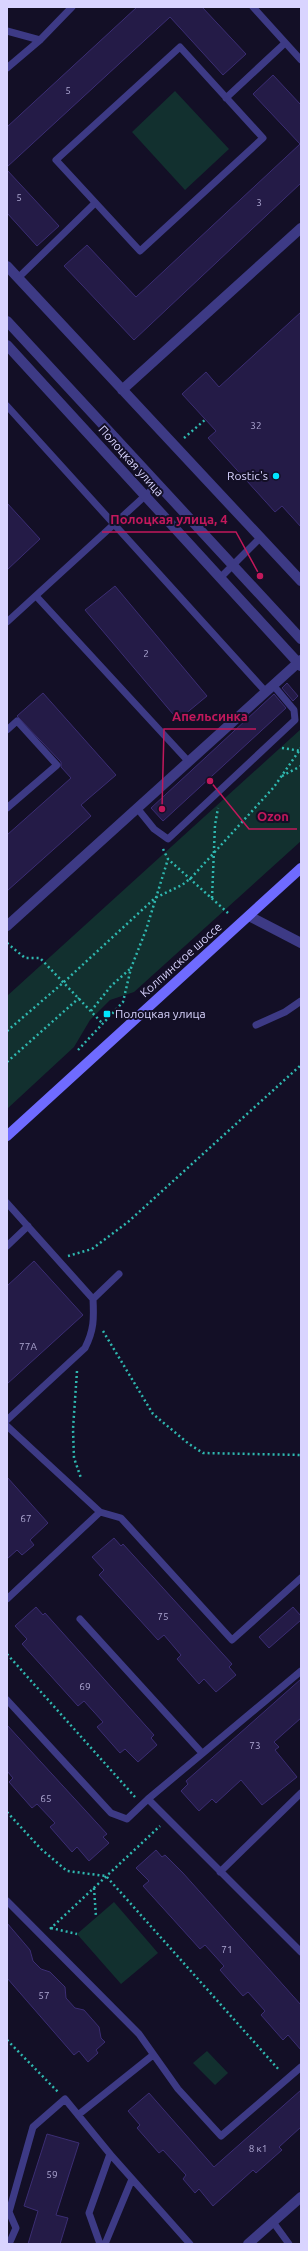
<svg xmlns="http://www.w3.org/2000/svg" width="308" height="2251" viewBox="0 0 308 2251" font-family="Ubuntu,sans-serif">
<rect width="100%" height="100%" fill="#130f26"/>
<path fill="#12302f" d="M175,91L229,149L185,190L132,132Z
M301,729V841L134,992L110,1000L90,1020L74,1047L7,1109V996Z
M114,1902L158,1953L121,1984L77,1934Z
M207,2051L228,2073L215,2085L193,2063Z"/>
<path fill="#241b47" stroke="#3b2d73" d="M137,7H202L246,54L223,75L170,17L7,167V127Z
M273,75L301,105V183L134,340L64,266L87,245L136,297L300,144L253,94Z
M7,170L59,226L37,246L7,213Z
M301,312V527L282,506L275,512L208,438L216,431L182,394L206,372L219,387Z
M7,503L40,539L7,570Z
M115,586L207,696L178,720L85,610Z
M287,683L298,696L293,701L282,688Z
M43,693L116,775L81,805L91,816L7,891V835L71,778L61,767V762L17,716Z
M274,694L286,708L163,821L151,808Z
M34,1261L83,1315L7,1384V1286Z
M7,1477L48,1523L30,1540L34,1545L22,1555L17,1550L7,1559Z
M114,1538L121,1546L123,1544L232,1664L229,1667L236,1675L216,1692L204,1679L199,1684L177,1659L181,1655L164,1635L158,1640L99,1575L104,1570L92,1557Z
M36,1607L43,1615L45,1613L154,1735L151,1738L157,1745L138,1762L125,1749L120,1753L97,1727L103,1722L84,1701L78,1706L22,1644L27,1639L15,1626Z
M293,1607L301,1616V1620L269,1648L259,1637Z
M301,1679V1718L274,1742L279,1747L275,1750L297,1777L262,1805L241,1780L216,1803L212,1799L199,1811L181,1791L188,1784L186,1781Z
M7,1725L107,1834L103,1837L109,1843L89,1861L77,1847L72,1852L50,1827L55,1823L37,1804L32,1808L9,1782L13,1778L7,1771Z
M156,1850L162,1857L165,1855L183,1873L301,2005V2050L288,2035L283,2040L261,2015L265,2011L248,1992L243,1996L220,1970L224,1966L205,1945L200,1949L143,1886L149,1881L136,1868Z
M7,1923L30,1950L33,1961L41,1969L50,1972L65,1987L66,1998L75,2008L84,2010L99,2027L101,2038L105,2042L96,2050L98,2053L88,2062L79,2051L74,2055L7,1978Z
M301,2090V2127L279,2147L282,2150L256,2173L253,2170L213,2206L199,2189L195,2193L183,2179L186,2175L163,2150L159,2153L137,2128L140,2125L128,2111L149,2093L214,2167Z
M47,2134L79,2143L56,2215L68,2218L60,2244H28L38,2211L24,2206Z"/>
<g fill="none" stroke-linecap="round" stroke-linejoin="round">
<path stroke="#2fb8b0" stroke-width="2.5" stroke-dasharray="2 3" stroke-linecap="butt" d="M184,438L206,419
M282,748L301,751
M282,776L301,766
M163,849L168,859L228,913
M212,898L215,825L218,808
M7,943L25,958H40L103,1024
M91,1011L111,986L130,969
M7,1031L64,982L155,898L182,885L191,878L274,787L301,748
M78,1050L123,1002L131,968L146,930L168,859
M7,1062L79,998
M68,1256L92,1249L128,1222L301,1065
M103,1331L153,1414L189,1444L203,1453L301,1455
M77,1371L73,1429L74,1458L81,1478
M7,1654L135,1797
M7,1812L41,1849L67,1871L106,1876L280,2071
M94,1888L96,1917
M51,1928L77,1934
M50,1929L160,1826
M7,2040L58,2092"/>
<path stroke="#3d3a85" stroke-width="7" d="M253,7L301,60
M7,31L40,40
M180,47L263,138L140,251L56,160Z
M7,68L40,40L72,7
M226,98L285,43
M18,278L95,203
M7,406L266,692
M220,578L260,538
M36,596L189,762
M7,622L158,484
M7,730L17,721L57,765L7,808
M137,808L154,829L168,839L295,720L294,710L273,685
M256,1025L285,1012L301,1001
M7,1203L93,1299C94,1319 94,1330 85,1348L7,1420
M7,1246L28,1226
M93,1299L119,1274
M7,1426L100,1512L7,1599
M100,1512L121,1518L232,1640L301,1578
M80,1619L202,1753
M7,1700L111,1813L127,1819L148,1799L301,1952
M148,1799L301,1671
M220,1872L301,1793
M7,1901L139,2034L178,2089L221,2136L301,2067
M78,2115L153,2055
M110,2154L190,2244
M273,2222L289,2244
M9,2244L16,2228L9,2212L33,2127L65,2099L110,2154L89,2213L100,2244
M105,2244L132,2179"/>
<path stroke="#3d3a85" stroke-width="10" d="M7,266L301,581
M7,321L301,639
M7,345L301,666
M122,390L301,228
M249,916L301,943
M7,926L301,660
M248,2244L301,2197"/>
<path stroke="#6f6bff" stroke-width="10" d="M7,1136L301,868"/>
</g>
<g fill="#00e5ff" stroke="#130f26" stroke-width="1.5">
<circle cx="276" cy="476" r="4"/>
<rect x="103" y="1010" width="8" height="8" rx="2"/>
</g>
<g text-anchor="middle" stroke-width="4" stroke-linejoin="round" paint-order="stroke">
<g font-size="10" fill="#aca6d1">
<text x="68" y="94">5</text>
<text x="19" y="201">5</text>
<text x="259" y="206">3</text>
<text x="256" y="429">32</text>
<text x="146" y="657">2</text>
<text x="28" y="1350">77А</text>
<text x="26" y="1522">67</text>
<text x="163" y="1620">75</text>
<text x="85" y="1690">69</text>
<text x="255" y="1749">73</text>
<text x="46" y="1802">65</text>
<text x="227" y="1953">71</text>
<text x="44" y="1999">57</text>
<text x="258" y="2152">8 к1</text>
<text x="52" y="2178">59</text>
</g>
<g font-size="12" fill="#d9d4ff" stroke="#130f26">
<text transform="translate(131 461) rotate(48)" y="4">Полоцкая улица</text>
<text transform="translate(181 960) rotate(-42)" y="4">Колпинское шоссе</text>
</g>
<g font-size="12" fill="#d9d4ff" stroke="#130f26" text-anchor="end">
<text x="268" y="480">Rostic's</text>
<text x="115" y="1018" text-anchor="start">Полоцкая улица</text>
</g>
</g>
<path fill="none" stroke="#c2185b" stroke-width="1.5" d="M260 576L236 532H102M162 809L164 729H256M210 781L249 829H297"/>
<g fill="#c2185b" stroke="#130f26" stroke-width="1.5">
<circle cx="260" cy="576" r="4"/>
<circle cx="162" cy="809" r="4"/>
<circle cx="210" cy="781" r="4"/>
</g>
<g font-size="13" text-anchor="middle" font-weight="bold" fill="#c2185b" stroke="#130f26" stroke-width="4" stroke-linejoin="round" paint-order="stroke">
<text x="169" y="524">Полоцкая улица, 4</text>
<text x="210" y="721">Апельсинка</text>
<text x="273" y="821">Ozon</text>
</g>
<rect width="308" height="2251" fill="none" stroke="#d9d4ff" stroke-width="16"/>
</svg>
